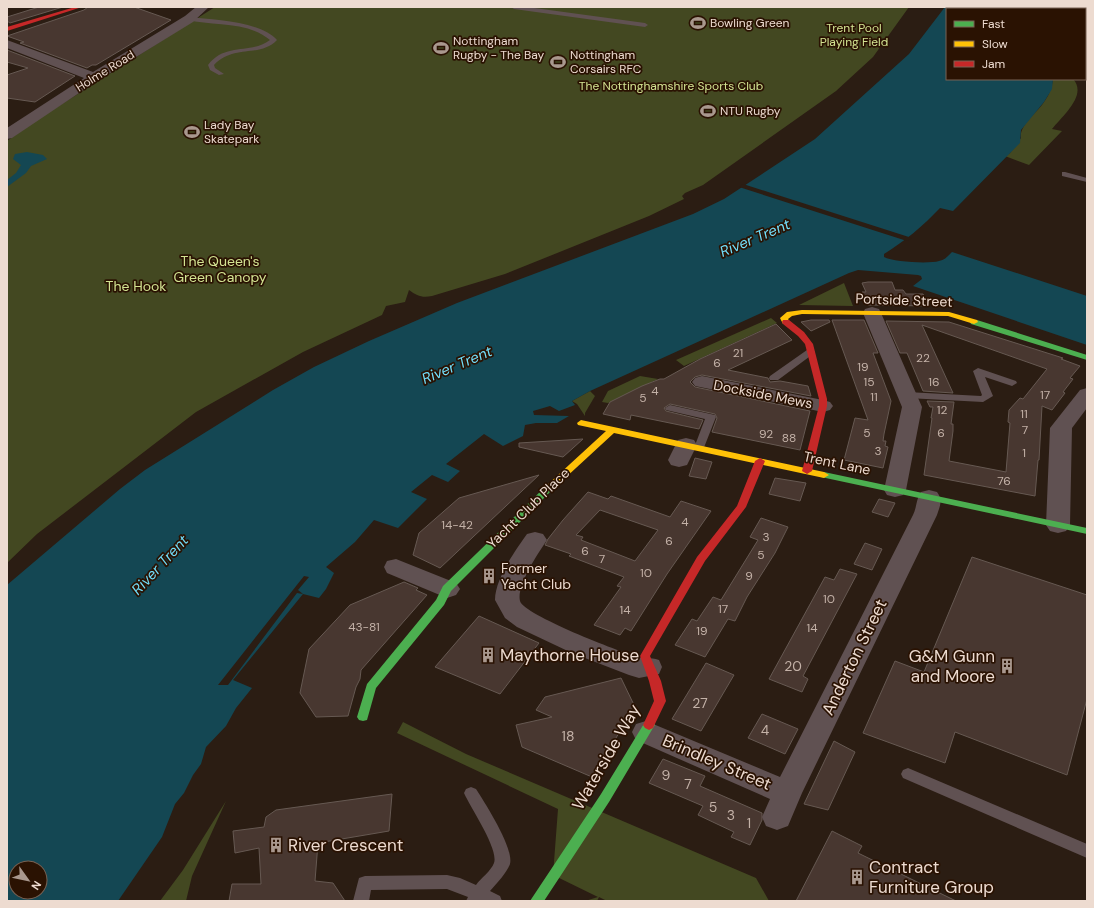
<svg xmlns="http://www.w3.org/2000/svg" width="1094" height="908" viewBox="0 0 1094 908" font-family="'DM Sans',sans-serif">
<rect width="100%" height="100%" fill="#2b1d13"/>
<path fill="#434821" d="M215,7H909L873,57L836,91L703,185L685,193L682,196L684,199L649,216L505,274L432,296C422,298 417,296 409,290L405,302L386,306L382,315L303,352L196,412L37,534L7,563V141L40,118Z
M1053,79H1073C1088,95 1062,116 1052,129L1062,131L1029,165L1005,156L1010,153L1021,138C1019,125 1037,113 1044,102C1049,95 1052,88 1053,79Z
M844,283L853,306L799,305Z
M771,318L777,323L684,366L676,360Z
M640,376L658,379L608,403L602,402L608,391Z
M590,391L595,396L585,413V416L577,404L572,401Z
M403,722L466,754L756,878L769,901H607L599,897L597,901H585L598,897L553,875L558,809L397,733Z
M226,801L192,876L186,901H160L183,870Z"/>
<path fill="#144753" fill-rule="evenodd" d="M945,7H1077L1078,9H947V79H1053L1052,89L1044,102L1021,130L1020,143L953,211L940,208C923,226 905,241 884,254V257C893,262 929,264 939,261C945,260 948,256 952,252L1087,296V345L913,286L922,279L921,276L918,275L858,270L849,273L590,391L572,401L575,405L559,411L550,406L533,411L534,415L569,416L557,423H536L525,425L523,436L503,446L484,434L446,464L460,471L448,482L432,475L411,492L427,499L398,528L374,520L355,542L326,567L334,573L326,589L319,598L303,594L233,680L252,688L236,708L226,726L206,747L201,764L193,775L184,793L175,804L162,837L118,901H7V585L120,489L145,470L273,390L314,367L369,341L457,303L693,214L724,199L815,139L909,54ZM16,868H40V892H16Z
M27,152L43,155L47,159L31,166L26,173L7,187V180L16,173L21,165L13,159L15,154Z"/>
<path fill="#2b1d13" d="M743,184L912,238L907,241L739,187Z
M304,576L309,577L298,590L303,594L297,593L228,685H218Z"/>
<path fill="#483730" stroke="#665952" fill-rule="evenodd" d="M39,7H63L10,23L7,21V17Z
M88,7H134L171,20L96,65H92L87,68L20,43L24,42L7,36L84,10Z
M7,50L75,76L35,102L7,98V75L28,68L7,62Z
M868,282H892L895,290H903L906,294H923L929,306L868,305L862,292H866L862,283Z
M811,320H829L830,322L811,331L801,322Z
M832,320H864L878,353H873L891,401L884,434L883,441H886L885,446L888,447L883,468L844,460L855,418L868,420Z
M886,321L949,322L1063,358L1061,359L1080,366L1070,378L1073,379L1063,392L1065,393L1052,410L1042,406L1039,460H1038L1035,496L924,475L932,418H931L933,407H930L927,401L954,402L951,424H953V431L949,461L1006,472L1010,423L1008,422L1009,410L1020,398L1023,399L1047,369L922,325L953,393L923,391L907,353H900Z
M776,324L792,340L728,370L768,378L770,382L780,381L808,386L811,396L702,375L695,377L690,382L695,387L810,411L800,450L712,432L717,418L715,414L670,404L664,408L666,411L703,420L699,429L631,415L630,420L603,414L610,402L642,386L660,379H664L700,359Z
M583,439L563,457L519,447V443Z
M695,458L712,462L706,479L689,476Z
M539,475L440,568L413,555L419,533L459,498Z
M775,478L806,483L800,501L769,494Z
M588,492L608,499L611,496L670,517L681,501L711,511L667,574L631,631L625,628L620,635L594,625L621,587L617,586L624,577L569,556L571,554L545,545L548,539L563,520ZM600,510L658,530L635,561L581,540L583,537L576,535Z
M879,499L895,503L888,517L872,512Z
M761,518L788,527L775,553L747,597L735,621L728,619L705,657L675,645L692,619L697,621L713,597L721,600L758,540L750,537Z
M865,543L882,549L872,570L854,564Z
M972,557L1087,595V699L1067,775L955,732L945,763L863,733L895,661L924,672Z
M840,569L857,574L803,676L808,679L802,692L769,679L825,577L834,580Z
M404,582L418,588L416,590L427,595L361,670L360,679L356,687L348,716L316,717L300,693L309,649L350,605Z
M479,616L539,643L500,694L435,667Z
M706,663L734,675L701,731L672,719Z
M621,678L635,707L592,777L522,747L516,725L552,717L536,710L545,697Z
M762,714L798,729L785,754L748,738Z
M834,741L855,752L828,810L804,804Z
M663,759L705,776L700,786L762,813V820L750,845L731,837L734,832L698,815L703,806L649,783Z
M392,794L389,831L318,843L315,881L333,883L345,901H229L232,884H261L259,848L235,853L233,831L264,827L266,817L276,810Z
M832,831L862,846L858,853L956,901H796Z"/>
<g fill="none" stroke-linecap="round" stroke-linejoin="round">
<path fill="#605152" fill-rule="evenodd" d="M511,7H527L645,23L648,25L645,27L514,9Z
M189,17C214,20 260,21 277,40C260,58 234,44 214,65L215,68L224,74L219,75L210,70L208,65C226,42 250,55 270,40C248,21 213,26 187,20L186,19Z
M1062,172H1065L1087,178V182L1062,176Z
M810,349L815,352L813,354L778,380H770L769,378L770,376L807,350Z
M978,368L1016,381L1017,383L1012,386L985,377L993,396L983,402L907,398L902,395L907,392L981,396L982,395L973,371Z
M670,405L715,415L716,417L703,450H695L694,448L705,419L666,410L665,408Z
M908,768L1087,844V858L903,778L901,774L903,770Z
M471,787L476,789C485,803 514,848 510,864C506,874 497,883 490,891L500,896L502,901H466L468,897L447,889L371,890L369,901H353L359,878L365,876L447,875L460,878L476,885C481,878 491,871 494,863C499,849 470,807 464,793L466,789Z"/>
<path fill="#605152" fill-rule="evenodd" d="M196,7H209L193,22L94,83L12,138L7,139V128L84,78L7,48V40L93,72L185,16Z
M872,307L879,309L881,313L922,407L906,490L903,495L895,497L887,495L884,490L902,407L863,313L865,309Z
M702,376L823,400L830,402L833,406L830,410L823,412L695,386L692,382L695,378Z
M1087,388V408L1072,428L1070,525L1066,531L1058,533L1050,531L1046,525L1050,428L1080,390Z
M686,438L694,440L697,445L687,465L679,467L671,465L668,460L678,440Z
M929,490L937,492C943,500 940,506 937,515L802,793L788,826L777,830L766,826L762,817L770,799L636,740L632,732L636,724L646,721L780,777L913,515C917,507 916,499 921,492Z
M535,532L543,534L547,540C539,552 516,586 520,601C524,615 620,652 638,657C644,659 650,657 659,660L662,667L659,674L639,678L629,675L572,653L517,627L505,618L495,600C495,579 515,551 527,534Z
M396,559L456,583L460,589L456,595L447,598L387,573L384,567L387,561Z"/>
<path fill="#4caf50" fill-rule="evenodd" d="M971,320H977L1087,355V360L971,324L970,322Z
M824,472L1087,528V534L821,477L819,475L821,473Z
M548,486L553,489L451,591L444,605L376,688L367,720L363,721L359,720L357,717L367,684L436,600L443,586L545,487Z
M649,720L653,722L655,725L653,728L609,802L544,901H530L601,794L645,722Z"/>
<path fill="#ffc107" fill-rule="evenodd" d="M802,310L949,312L977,320L978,322L974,324L948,316L802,314L792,316L788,319L790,322L789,324H783L780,318L787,312Z
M581,420L824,472L829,475L824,478L614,433L551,491H545L543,489L545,487L606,431L578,425L577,423Z"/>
<path fill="#c62828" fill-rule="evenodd" d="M75,7H82L7,31V27Z
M783,320H789L804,332L813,344L827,399V406L812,471L807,474L802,471L819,406V399L805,344L798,336L783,324L782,322Z
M760,458L765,461L746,507L705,561L650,656L661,681L666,701L653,728L649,730L645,728L643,725L654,701L649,681L640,656L697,557L737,506L755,461Z"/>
</g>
<defs>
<symbol id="stadium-bare" viewBox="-9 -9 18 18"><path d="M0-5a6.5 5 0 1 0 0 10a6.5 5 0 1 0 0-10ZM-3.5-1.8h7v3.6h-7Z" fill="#a9988e" stroke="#2a1202" stroke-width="2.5" paint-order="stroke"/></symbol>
<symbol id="building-bare" viewBox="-9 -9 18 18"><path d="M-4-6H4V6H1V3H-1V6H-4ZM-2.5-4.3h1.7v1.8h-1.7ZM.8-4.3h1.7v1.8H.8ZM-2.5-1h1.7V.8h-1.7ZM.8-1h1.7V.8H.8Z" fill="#a9988e" stroke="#2a1202" stroke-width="2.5" paint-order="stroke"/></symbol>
</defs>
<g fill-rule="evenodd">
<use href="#stadium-bare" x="687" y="12" width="22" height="22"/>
<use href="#stadium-bare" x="430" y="37" width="22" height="22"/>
<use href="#stadium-bare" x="547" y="51" width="22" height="22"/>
<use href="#stadium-bare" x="697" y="100" width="22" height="22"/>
<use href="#stadium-bare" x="181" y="121" width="22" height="22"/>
<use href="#building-bare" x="478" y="565" width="22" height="22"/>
<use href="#building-bare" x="477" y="644" width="22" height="22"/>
<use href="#building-bare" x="996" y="655" width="22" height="22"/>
<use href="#building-bare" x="265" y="834" width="22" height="22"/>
<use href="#building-bare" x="846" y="866" width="22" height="22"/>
</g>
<g text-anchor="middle" stroke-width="3.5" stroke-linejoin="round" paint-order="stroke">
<g font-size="12" fill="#eddbd0" stroke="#2a1202" text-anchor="start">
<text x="710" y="27">Bowling Green</text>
<text x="453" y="45">Nottingham<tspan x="453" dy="14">Rugby - The Bay</tspan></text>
<text x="570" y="59">Nottingham<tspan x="570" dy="14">Corsairs RFC</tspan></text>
<text x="720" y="115">NTU Rugby</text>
<text x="204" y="129">Lady Bay<tspan x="204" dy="14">Skatepark</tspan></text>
</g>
<g font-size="12" fill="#d3e492" stroke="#2a1202">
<text x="854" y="32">Trent Pool<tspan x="854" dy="14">Playing Field</tspan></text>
<text x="671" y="90">The Nottinghamshire Sports Club</text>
</g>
<g font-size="12" fill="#eddbd0" stroke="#2a1202">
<text transform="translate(105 71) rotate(-32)" y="4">Holme Road</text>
</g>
<g font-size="12" fill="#c4b2a8">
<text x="738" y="357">21</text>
<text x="923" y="362">22</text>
<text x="717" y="367">6</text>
<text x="863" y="371">19</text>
<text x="869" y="386">15</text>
<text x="934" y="386">16</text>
<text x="655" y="395">4</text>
<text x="1045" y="399">17</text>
<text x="874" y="401">11</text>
<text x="643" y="402">5</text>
<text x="942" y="414">12</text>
<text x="1024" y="418">11</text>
<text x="1025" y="434">7</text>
<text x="867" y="437">5</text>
<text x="941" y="437">6</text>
<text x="766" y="438">92</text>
<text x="789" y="442">88</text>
<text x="878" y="455">3</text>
<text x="1024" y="457">1</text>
<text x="1004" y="485">76</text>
<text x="685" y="526">4</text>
<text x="457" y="529">14-42</text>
<text x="766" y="541">3</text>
<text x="669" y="545">6</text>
<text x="585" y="555">6</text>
<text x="761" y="559">5</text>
<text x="602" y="563">7</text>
<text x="646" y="577">10</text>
<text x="749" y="580">9</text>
<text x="829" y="603">10</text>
<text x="723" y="613">17</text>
<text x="625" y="614">14</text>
<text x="364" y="631">43-81</text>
<text x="812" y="632">14</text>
<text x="702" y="635">19</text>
</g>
<g font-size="14" fill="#d3e492" stroke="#2a1202">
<text x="220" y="266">The Queen's<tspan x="220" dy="16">Green Canopy</tspan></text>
<text x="136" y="291">The Hook</text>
</g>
<g font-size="14" fill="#eddbd0" stroke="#2a1202">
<text transform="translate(904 300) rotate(2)" y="5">Portside Street</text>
<text transform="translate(763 394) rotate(11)" y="5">Dockside Mews</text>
<text transform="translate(837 463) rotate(12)" y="5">Trent Lane</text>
<text transform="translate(528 508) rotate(-44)" y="5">Yacht Club Place</text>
</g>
<g font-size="14" fill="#eddbd0" stroke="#2a1202" text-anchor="start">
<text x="501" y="573">Former<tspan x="501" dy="16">Yacht Club</tspan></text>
</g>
<g font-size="14" fill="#c4b2a8">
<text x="793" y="671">20</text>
<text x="700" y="708">27</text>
<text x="765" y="735">4</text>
<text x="568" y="741">18</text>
<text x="666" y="780">9</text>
<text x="688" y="789">7</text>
<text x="713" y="812">5</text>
<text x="731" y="820">3</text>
<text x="749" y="828">1</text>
</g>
<g font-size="15" font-style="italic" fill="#71ddf9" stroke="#2a1202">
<text transform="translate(755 238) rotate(-23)" y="5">River Trent</text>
<text transform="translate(457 365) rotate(-23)" y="5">River Trent</text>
<text transform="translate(160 565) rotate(-47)" y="5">River Trent</text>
</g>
<g font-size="17" fill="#eddbd0" stroke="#2a1202" text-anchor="start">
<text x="500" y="661">Maythorne House</text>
<text x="995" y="662" text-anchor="end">G&amp;M Gunn<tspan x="995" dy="20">and Moore</tspan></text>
<text x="288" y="851">River Crescent</text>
<text x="869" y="873">Contract<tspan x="869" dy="20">Furniture Group</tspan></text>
</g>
<g font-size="17" fill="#eddbd0" stroke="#2a1202">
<text transform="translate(854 657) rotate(-64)" y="6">Anderton Street</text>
<text transform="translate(606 757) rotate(-60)" y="6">Waterside Way</text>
<text transform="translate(717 762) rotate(23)" y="6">Brindley Street</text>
</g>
</g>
<rect width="1094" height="908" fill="none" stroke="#eddbd0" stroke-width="16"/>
<rect x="946" y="8" width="140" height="72" fill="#2a1202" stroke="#786254"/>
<rect x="954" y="21" width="20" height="6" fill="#4caf50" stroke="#786254"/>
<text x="982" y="28" font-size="12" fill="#eddbd0">Fast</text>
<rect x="954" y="41" width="20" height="6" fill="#ffc107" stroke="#786254"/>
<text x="982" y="48" font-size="12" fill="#eddbd0">Slow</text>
<rect x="954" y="61" width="20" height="6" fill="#c62828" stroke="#786254"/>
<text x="982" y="68" font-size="12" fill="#eddbd0">Jam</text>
<g transform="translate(28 880) rotate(123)"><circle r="19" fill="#2a1202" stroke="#786254"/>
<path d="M0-3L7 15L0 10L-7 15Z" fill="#a9988e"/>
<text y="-6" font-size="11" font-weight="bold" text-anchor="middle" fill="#eddbd0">N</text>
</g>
</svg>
